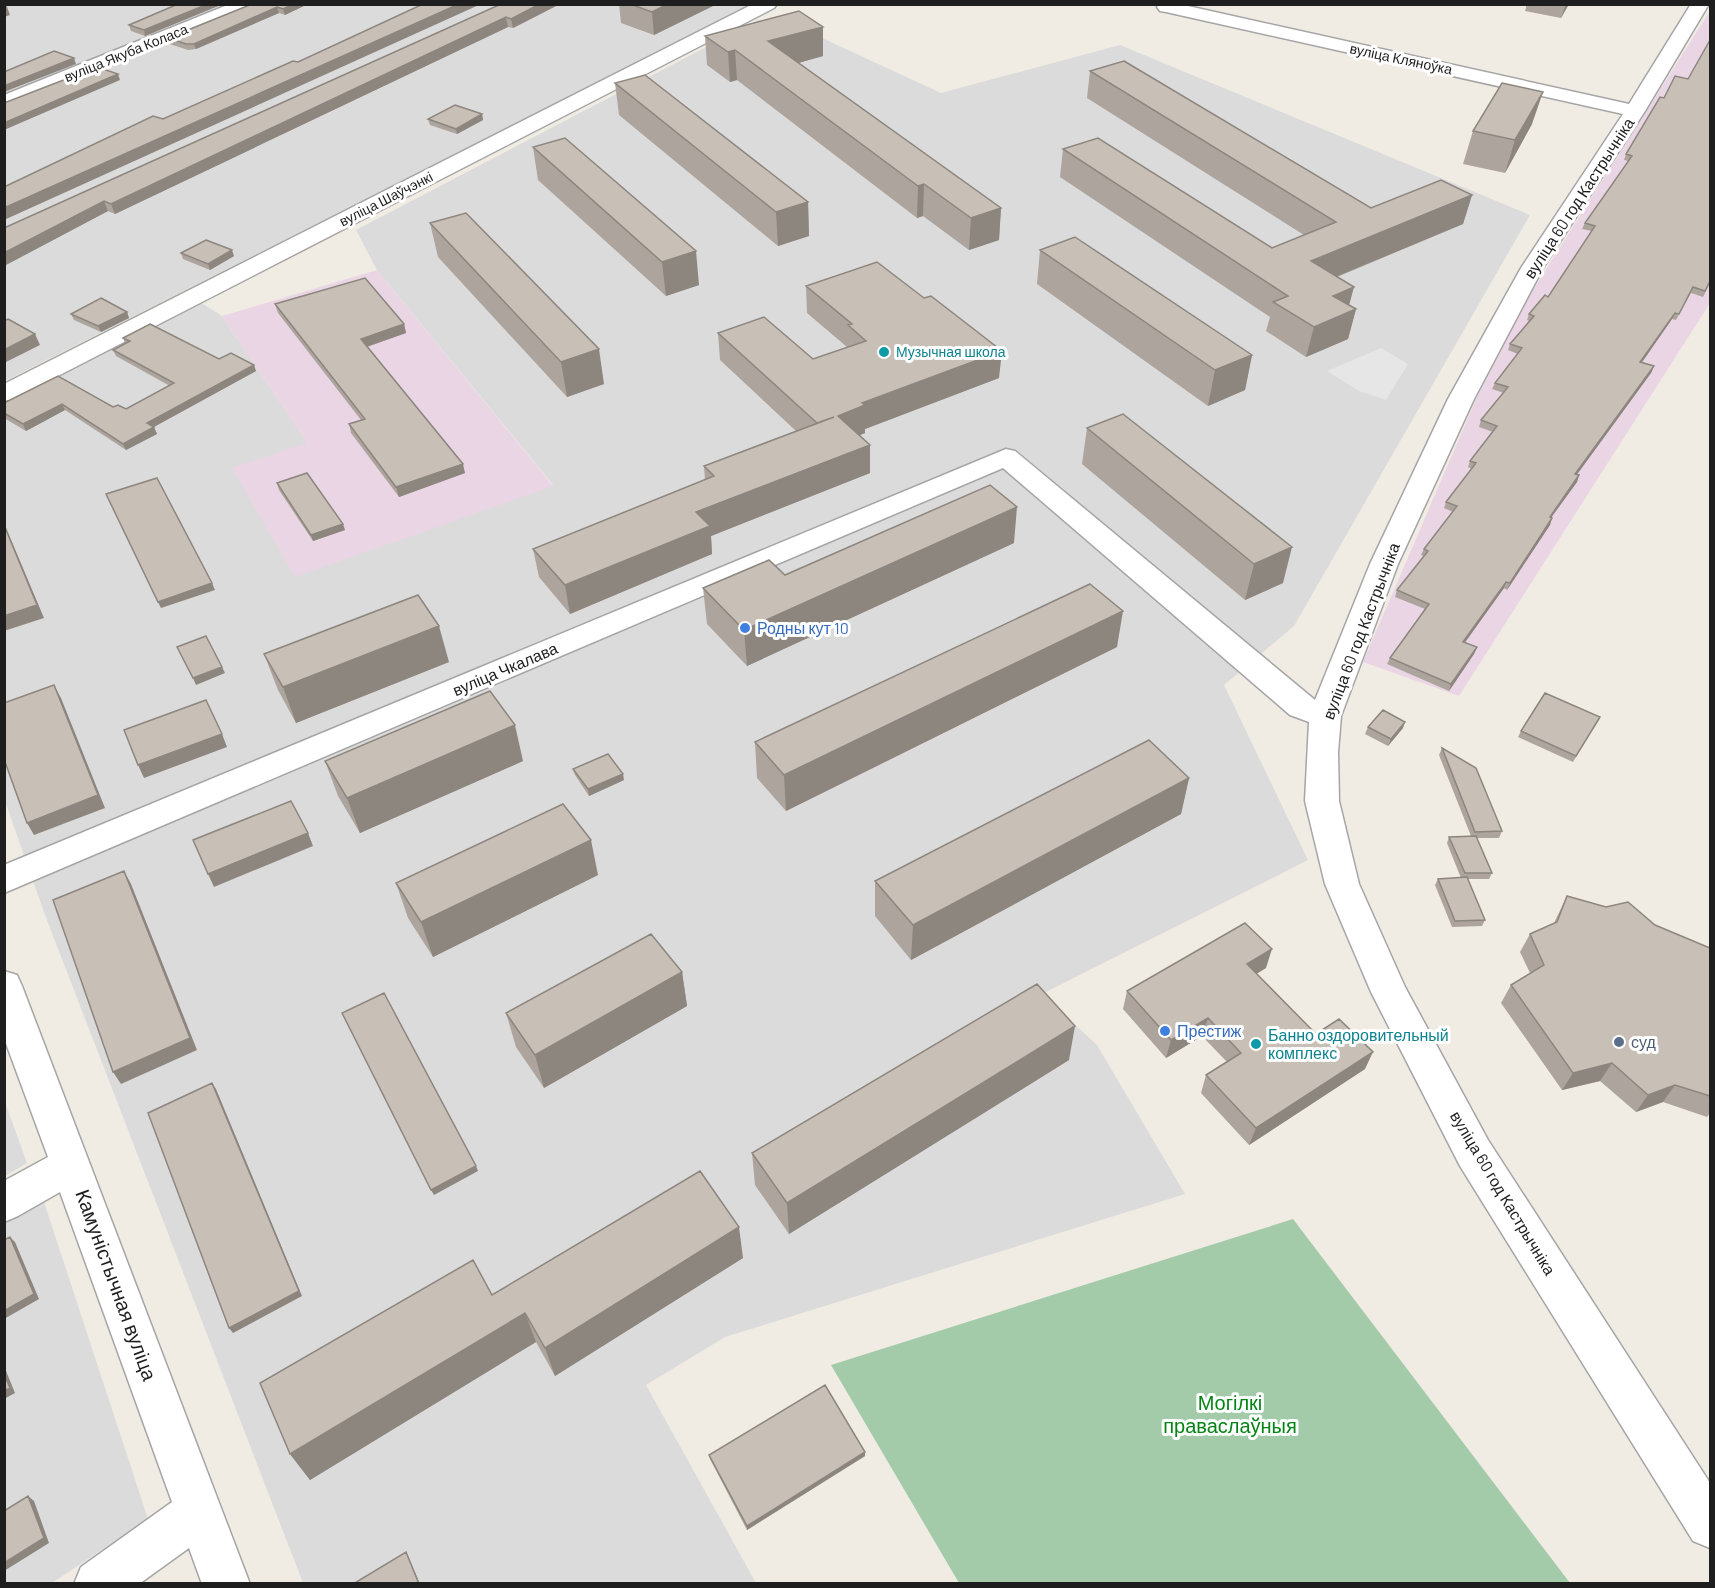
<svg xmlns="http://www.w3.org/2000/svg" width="1715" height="1588" viewBox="0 0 1715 1588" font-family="Barlow,sans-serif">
<rect width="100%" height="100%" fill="#f0ece3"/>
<path fill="#dcdbdb" d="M5,5H749L5,381Z
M758,20L809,32L941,93L1120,45L1530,215L1294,626L1224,685L1308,860L1042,994L1097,1045L1185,1194L725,1337L646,1385L756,1583H303L45,915L5,801V405L200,302L222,316L308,444L553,485L377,270L356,230Z
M4,1099L27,1163L5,1176H4Z
M43,1199L148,1519L52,1583H5L4,1221Z"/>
<path fill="#ead5e5" d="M1710,11V303L1459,696L1363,662L1477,397L1531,293Z
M377,270L553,486L295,577L232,468L307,443L222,316Z"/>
<path fill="#a3cbaa" d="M1293,1219L1570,1583H959L831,1365Z"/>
<path fill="#e6e6e6" d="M1381,348L1408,364L1386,400L1359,391L1327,371Z"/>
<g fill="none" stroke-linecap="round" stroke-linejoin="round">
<defs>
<path id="minor" d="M230,4H256L253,8L4,108V95Z
M753,4H777L774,8L13,399L4,401V384Z
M1159,4H1179L1629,104L1691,4H1709L1645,111L1543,268L1474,399L1398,564L1341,716L1338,752L1339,801L1359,884L1405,987L1488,1140L1710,1483V1548L1693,1541L1460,1166L1371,992L1325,884L1305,801L1309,722L1290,715L1003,468L4,893V865L1006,449L1015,451L1315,700L1370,564L1448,399L1521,268L1623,114L1166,12L1160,11L1157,7Z
M4,971L17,975L22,986L250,1584H202L189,1548L139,1584H74L81,1567L172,1502L60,1192L18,1216L4,1222V1181L48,1157L4,1038Z"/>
</defs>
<use href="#minor" stroke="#a5a5a5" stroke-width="3"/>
<use href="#minor" fill="#fff" fill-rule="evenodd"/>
</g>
<path fill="#aca49d" d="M178,4H223L145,36L131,31L129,25Z
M308,4L285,15L279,13L196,49L188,50L170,44L168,38L252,5Z
M501,4H560L513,28L508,27L115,214L108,211L4,266V228Z
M619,4H717L654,35L621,23Z
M1527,4H1569L1561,18L1525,11Z
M705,36L823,56L798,63L1001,208L999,240L969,250L923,216L917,218L737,80L730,82L707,65Z
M1090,71L1371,208L1472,195L1463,224L1337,277L1349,305L1356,309L1348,339L1306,357L1266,331L1270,317L1060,177L1063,149L1272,248L1304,235L1087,98Z
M615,83L808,202L809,236L778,246L619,115Z
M1660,97L1710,283L1703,297L1691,293L1676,320L1672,319L1642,362L1654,366L1651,373L1577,474L1579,475L1577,482L1551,518L1550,525L1507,590L1504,588L1465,642L1477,647L1474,654L1449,691L1387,664L1390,658L1425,609L1395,597L1397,590L1424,556L1421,555L1424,549L1453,512L1444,508L1446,502L1472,469L1468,467L1470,461L1493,432L1479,427L1481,420L1504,393L1492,389L1495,383L1518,354L1508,350L1510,344L1529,321L1527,320L1529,314L1548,297L1592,231L1582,229L1585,223L1628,161L1624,160L1626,154Z
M482,114L483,120L457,134L430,125L428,119Z
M1532,124L1505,173L1463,164L1473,131Z
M533,147L699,285L666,296L538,180Z
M430,223L604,384L567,397L438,257Z
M1040,250L1252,355L1245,390L1208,406L1037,284Z
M181,253L234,256L210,270L183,259Z
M806,286L999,378L865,429V433L860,435L870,445V473L711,536L712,554L570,614L539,577L533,549L705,480L704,466L796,431L720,360L718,333L813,359L847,347L807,313Z
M275,304L404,324L406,333L367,347L465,473L399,497L351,433L349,424L361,420L278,313Z
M127,312L129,318L101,332L74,320L71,314Z
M123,338L219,359L256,371L154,427L157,434L126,450L65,410L26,431L4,418V403L58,376L113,407L126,409L170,386L116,356L113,350L125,343Z
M1087,428L1283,583L1245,600L1082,464Z
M277,483L345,530L313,541L279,490Z
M1014,543L747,666L707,624L703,588L785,575Z
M1117,647L786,811L757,778L755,742Z
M264,654L449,662L296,723L278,690Z
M1600,717L1573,762L1518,737L1521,731Z
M1368,727L1403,728L1388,746L1365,734Z
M1442,748L1502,831L1499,838H1477L1492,873L1489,879H1468L1485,920L1482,926L1452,927L1435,885L1438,879L1461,878L1447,843L1449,837L1471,836L1439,755Z
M325,761H523L360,833L338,796Z
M573,769L624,780L589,796L575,775Z
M1189,778L1181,814L911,960L875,916V881Z
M598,875L433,957L408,918L396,883Z
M1567,896L1655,925L1710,948V1113L1707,1117L1663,1102L1636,1112L1600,1081L1562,1090L1501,1003L1511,985L1530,973L1520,952L1530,934L1554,923Z
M1266,968L1256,974L1316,1034L1365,1069L1249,1145L1201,1093L1206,1075L1227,1062L1202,1036L1166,1058L1123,1009L1127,991Z
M682,972L687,1006L544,1088L516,1047L506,1013Z
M1069,1060L789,1234L755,1185L752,1153Z
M743,1258L555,1376L536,1342L310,1480L290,1454L492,1295Z
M865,1452V1456L747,1530L710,1459L709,1455Z"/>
<path fill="#8c867f" d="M4,4H6L10,15L4,17Z
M208,4H223L145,36L144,30Z
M294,4H308L285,15L283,9Z
M459,4H481L4,220V208Z
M540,4H560L513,28L511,19Z
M668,4H717L654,35L652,12Z
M1566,4H1569L1561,18Z
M277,7L279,13L196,49L194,44Z
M506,17L508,27L115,214L111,204Z
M823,27V56L770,71L768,41Z
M735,50L737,80L730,82L728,52Z
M74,58L76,64L4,92V86Z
M118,74L120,80L4,130V123Z
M1543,92L1532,124L1505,173L1515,140Z
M482,114L483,120L457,134L456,129Z
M924,184L923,216L917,218L918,186Z
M1472,195L1463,224L1304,290L1311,261Z
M104,201L108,211L4,266V253Z
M808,202L809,236L778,246L776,212Z
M1001,208L999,240L969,250L971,218Z
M232,250L234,256L210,270L208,264Z
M696,251L699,285L666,296L662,262Z
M1354,287L1347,313L1356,309L1348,339L1306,357L1314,327L1333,296Z
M127,312L129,318L101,332L98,326Z
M1675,313L1672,319L1638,368L1640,362Z
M404,324L406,333L363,348L361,339Z
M35,334L40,345L4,363V350Z
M599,349L604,384L567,397L561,362Z
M1002,351L999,378L865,429V433L838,444V416L862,403Z
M1252,355L1245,390L1208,406L1215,370Z
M254,365L256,371L150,429L147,423Z
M1654,366L1651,373L1573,480L1575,474Z
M62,404L65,410L26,431L23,424Z
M154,427L157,434L126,450L123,444Z
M870,445V473L711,536L712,554L570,614L565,585L696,512Z
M463,464L465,473L399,497L396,487Z
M1579,475L1577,482L1547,523L1550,517Z
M1017,507L1014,543L747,666L744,630Z
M1552,518L1550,525L1507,590L1510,583Z
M4,523L44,618L4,631Z
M343,524L345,530L313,541L311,535Z
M1292,547L1283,583L1245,600L1254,564Z
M1506,582L1504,588L1461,648L1463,642Z
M212,583L215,590L161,608L158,602Z
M1123,611L1117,647L786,811L784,775Z
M439,626L449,662L296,723L283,687Z
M1477,647L1474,654L1449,691L1451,684Z
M222,667L225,673L196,685L193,678Z
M54,685L61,698L105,808L34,835L27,823Z
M1405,722L1403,728L1388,746L1391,739Z
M515,725L523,761L360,833L347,798Z
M222,734L227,747L144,778L138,765Z
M623,774L624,780L589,796L588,789Z
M1189,778L1181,814L911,960L913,925Z
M308,833L313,846L214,887L208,874Z
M591,840L598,875L433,957L421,922Z
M124,871L131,884L197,1050L121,1084L113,1072Z
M1272,949L1266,968L1241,983L1247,964Z
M682,972L687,1006L544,1088L535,1055Z
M1208,1018L1202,1036L1166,1058L1171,1040Z
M1075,1026L1069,1060L789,1234L787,1203Z
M1373,1052L1365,1069L1249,1145L1256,1128Z
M1612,1063L1600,1081L1562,1090L1573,1073Z
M212,1083L216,1089L302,1296L233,1333L229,1328Z
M1675,1085L1663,1102L1636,1112L1648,1095Z
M476,1166L478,1171L434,1195L431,1190Z
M739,1227L743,1258L555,1376L545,1348Z
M10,1237L15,1242L39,1299L4,1319Z
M525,1313L536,1342L310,1480L290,1454Z
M4,1366L15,1393L4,1399Z
M865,1452V1456L747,1530V1526Z
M28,1496L34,1501L49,1543L4,1571V1563Z
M406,1552L408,1556L420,1584H419Z"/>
<path fill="#c8bfb6" stroke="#8c867f" stroke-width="1.5" d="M178,4H208L144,30L129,25Z
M294,4L283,9L277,7L194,44H186L168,38L252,4Z
M423,4H459L4,208V187L153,116L163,119L293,61L298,62Z
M501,4H540L511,19L506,17L111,204L104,201L4,253V228Z
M630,4H668L652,12Z
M799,11L823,27L768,41L1001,208L971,218L924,184L918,186L735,50L728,52L705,36Z
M1710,40V281L1705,291L1693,287L1679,314L1675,313L1640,362L1654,366L1575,474L1579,475L1550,517L1552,518L1510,583L1506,582L1463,642L1477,647L1451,684L1390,658L1429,604L1397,590L1428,551L1424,549L1457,506L1446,502L1476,463L1470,461L1497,426L1481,420L1508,387L1495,383L1522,348L1510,344L1534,316L1529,314L1545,295L1548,297L1595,226L1585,223L1632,156L1626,154L1660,97L1664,98L1675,76L1688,79Z
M54,51L74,58L4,86V72Z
M1124,61L1371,208L1441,180L1472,195L1311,261L1354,287L1333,296L1356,309L1314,327L1273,302L1288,296L1063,149L1098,138L1272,248L1336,222L1090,71Z
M97,67L118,74L4,123V103Z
M645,75L808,202L776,212L615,83Z
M1502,83L1543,92L1515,140L1473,131Z
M455,105L482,114L456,129L428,119Z
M565,138L696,251L662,262L533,147Z
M466,213L599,349L561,362L430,223Z
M1075,237L1252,355L1215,370L1040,250Z
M206,240L232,250L208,264L181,253Z
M877,262L924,298L931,296L1002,351L862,403L865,405L838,416L870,445L696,512L710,526L565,585L533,549L714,476L704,466L834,417L817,423L718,333L764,317L813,359L866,341L848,325L852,324L806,286Z
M365,278L404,324L361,339L463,464L396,487L349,424L365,419L275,304Z
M101,298L127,312L98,326L71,314Z
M8,319L35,334L4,350V321Z
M150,324L219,359L231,353L254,365L147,423L154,427L123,444L62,404L23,424L4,413V403L58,376L113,407L118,405L126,409L174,383L113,350L130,341L123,338Z
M1123,414L1292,547L1254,564L1087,428Z
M307,473L343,524L311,535L277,483Z
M157,478L212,583L158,602L106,494Z
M990,485L1017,507L744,630L703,588L769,560L785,575Z
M4,525L37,605L4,616Z
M1090,584L1123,611L784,775L755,742Z
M418,595L439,626L283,687L264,654Z
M206,636L222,667L193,678L177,647Z
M54,685L98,795L27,823L4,759V703Z
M490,691L515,725L347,798L325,761Z
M1545,693L1600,717L1576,756L1521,731Z
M206,700L222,734L138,765L124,730Z
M1383,710L1405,722L1391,739L1368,727Z
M1149,740L1189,778L913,925L875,881Z
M1442,748L1476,768L1502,831L1475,832Z
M608,754L623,774L588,789L573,769Z
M291,801L308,833L208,874L193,840Z
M563,804L591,840L421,922L396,883Z
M1476,836L1492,873H1465L1449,837Z
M124,871L190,1038L113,1072L53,900Z
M1467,877L1485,920L1455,921L1438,879Z
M1567,896L1606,907L1628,902L1655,925L1710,948V1096L1675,1085L1648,1095L1612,1063L1573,1073L1511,985L1544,965L1530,934L1557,922Z
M1245,923L1272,949L1247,964L1316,1034L1339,1019L1373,1052L1256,1128L1206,1075L1241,1053L1208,1018L1171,1040L1127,991Z
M651,934L682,972L535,1055L506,1013Z
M1037,984L1075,1026L787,1203L752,1153Z
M384,993L476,1166L431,1190L342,1013Z
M212,1083L299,1291L229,1328L148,1113Z
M700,1171L739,1227L545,1348L525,1313L290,1454L260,1383L473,1260L492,1295Z
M10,1237L34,1294L4,1311V1240Z
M4,1374L10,1388L4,1391Z
M825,1385L865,1452L747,1526L709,1455Z
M28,1496L44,1538L4,1563V1511Z
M406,1552L419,1584H353Z"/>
<g fill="#0f9aa8" stroke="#fff" stroke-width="2">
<circle cx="884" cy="352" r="6"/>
<circle cx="1256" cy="1044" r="6"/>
</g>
<g fill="#3f7fe0" stroke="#fff" stroke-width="2">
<circle cx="745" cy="628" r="6"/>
<circle cx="1165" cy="1031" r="6"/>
</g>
<circle fill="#5c6f8a" stroke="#fff" stroke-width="2" cx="1619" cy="1042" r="6"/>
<g text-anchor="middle" stroke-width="6" stroke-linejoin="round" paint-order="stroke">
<g font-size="14" fill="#1e1e1e" stroke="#fff">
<text transform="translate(126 53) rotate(-22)" y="5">вуліца Якуба Коласа</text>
<text transform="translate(1401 59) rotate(12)" y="5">вуліца Кляноўка</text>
<text transform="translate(386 199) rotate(-27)" y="5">вуліца Шаўчэнкі</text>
</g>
<g font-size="14" fill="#0d838f" stroke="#fff" text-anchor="start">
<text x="896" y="357">Музычная школа</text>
</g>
<g font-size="16" fill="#1e1e1e" stroke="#fff">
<text transform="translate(1579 198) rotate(-57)" y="6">вуліца 60 год Кастрычніка</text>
<text transform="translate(1361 631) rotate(-69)" y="6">вуліца 60 год Кастрычніка</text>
<text transform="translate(505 669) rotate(-23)" y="6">вуліца Чкалава</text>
<text transform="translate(1503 1193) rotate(59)" y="6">вуліца 60 год Кастрычніка</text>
</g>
<g font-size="16" fill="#366cbe" stroke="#fff" text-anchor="start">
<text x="757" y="634">Родны кут 10</text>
<text x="1177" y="1037">Престиж</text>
</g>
<g font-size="16" fill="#0d838f" stroke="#fff" text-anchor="start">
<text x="1268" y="1041">Банно оздоровительный<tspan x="1268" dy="18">комплекс</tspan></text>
</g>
<g font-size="16" fill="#4e5e75" stroke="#fff" text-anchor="start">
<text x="1631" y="1048">суд</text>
</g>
<g font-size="20" fill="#1e1e1e" stroke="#fff">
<text transform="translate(116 1285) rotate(70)" y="7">Камуністычная вуліца</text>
</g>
<g font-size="20" fill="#038513" stroke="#fff">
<text x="1230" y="1410">Могілкі<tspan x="1230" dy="23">праваслаўныя</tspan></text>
</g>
</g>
<rect width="1715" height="1588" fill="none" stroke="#1e1e1e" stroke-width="12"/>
</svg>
